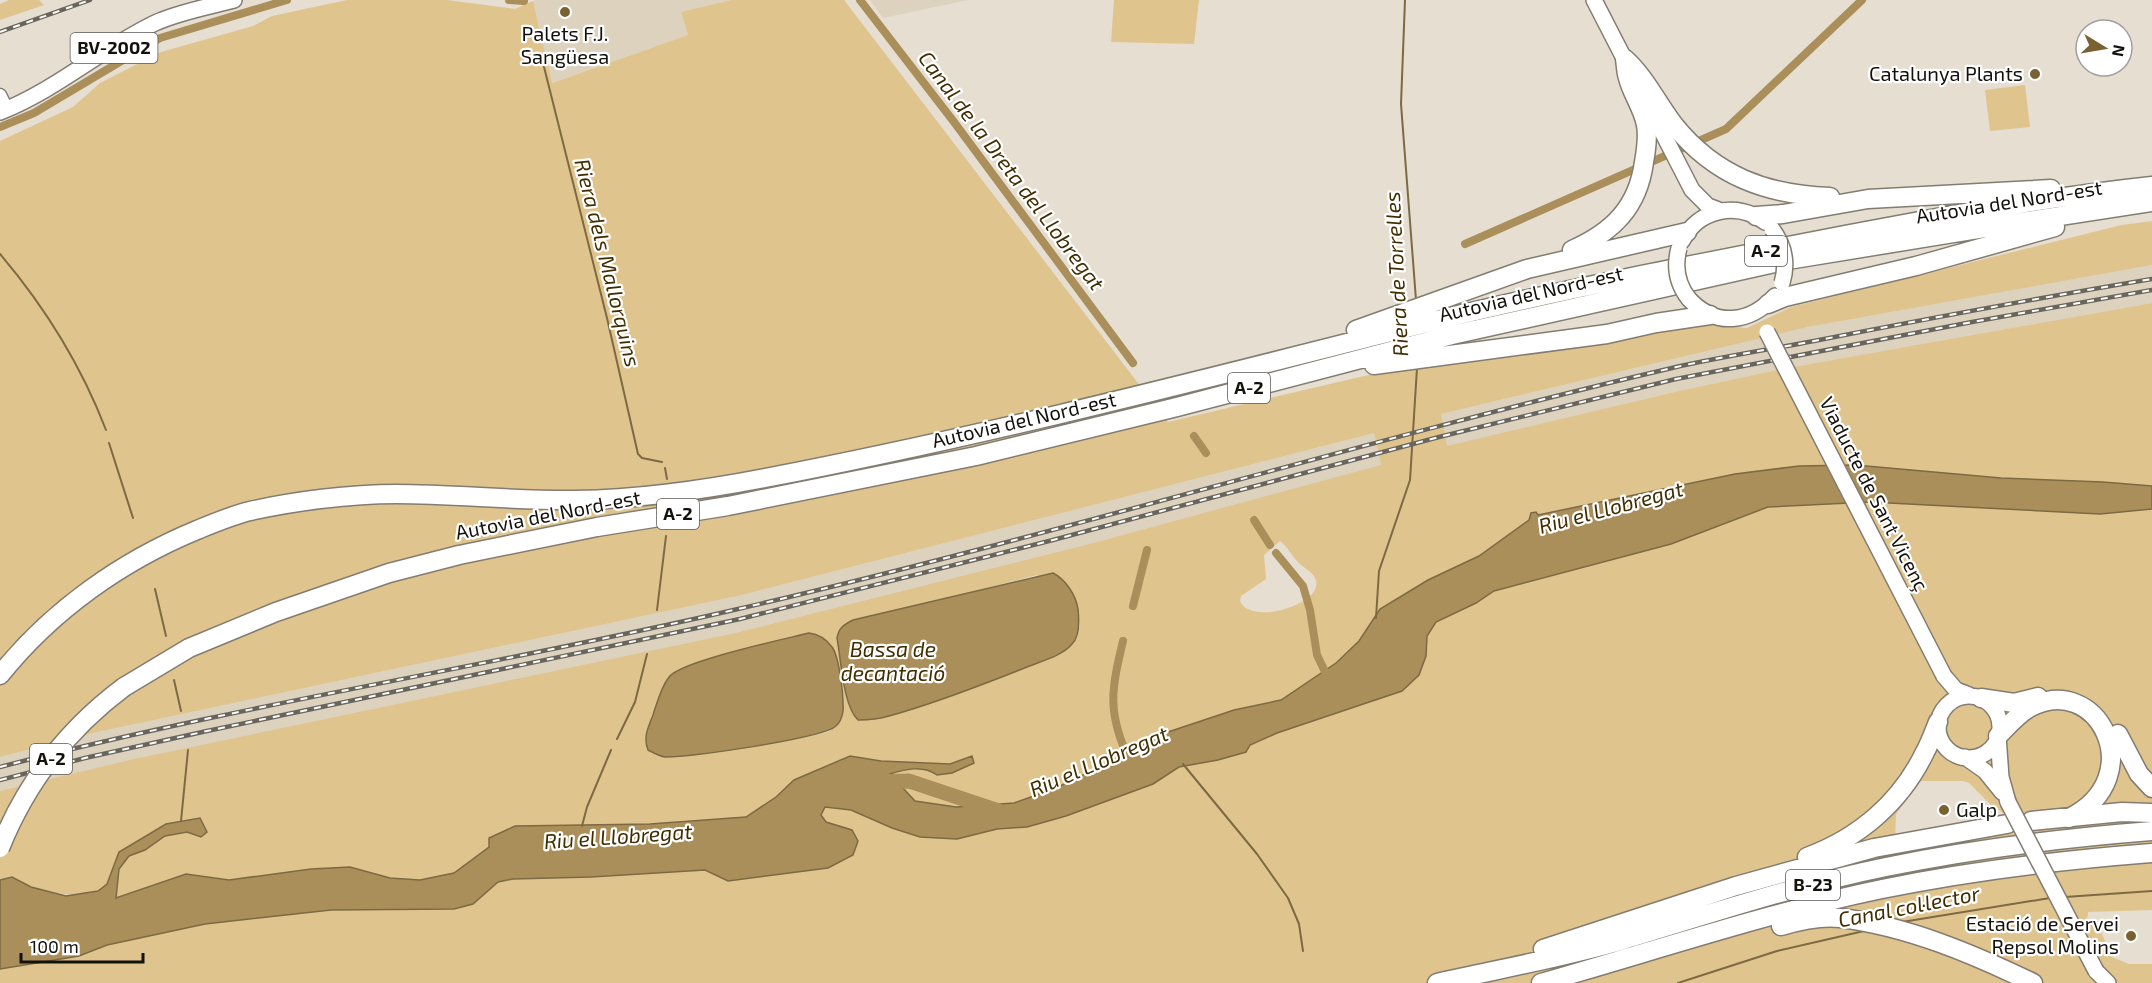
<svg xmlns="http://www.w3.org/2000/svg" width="2152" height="983" viewBox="0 0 2152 983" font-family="'Exo 2',sans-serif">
<rect width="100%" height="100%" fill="#e5ded1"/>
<path fill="#dcd2be" d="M536,0H731L681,12L688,35L551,83L533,1Z
M870,0H968L883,18Z
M2152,265V303L1777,370L1679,391L1446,447L1441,414L1808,327Z
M1374,433L1381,466L1093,543L735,633L129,760L0,791V757L93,733L742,595Z"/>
<path fill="#e0c48e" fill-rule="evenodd" d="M9,0H39L44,5L0,20V4Z
M347,0H447L515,9L533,1L552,83L688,35L681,12L731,0H844L1168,422L1394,369L1694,323L1747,328L1791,307L2122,225L2152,221V265L1808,327L1441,414L1447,446L1679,391L1777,370L2152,303V486L2103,482L2001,478L1855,465L1799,466L1735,474L1529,520L1479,556L1428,580L1380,609L1359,641L1336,663L1281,700L1234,710L1156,736L1128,753L1056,788L1014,803L956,807L915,801L890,774C907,770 922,764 937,775L972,756L950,764L881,761L850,756L794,780L776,797L746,817L650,824L515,826L454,873L420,880L390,878L350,867L311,869L229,880L186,874L116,898L119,869L129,856L145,850L165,836L188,832L200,819L136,842L119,852C115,862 113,874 107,883C95,903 49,893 31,886C18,882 14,877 0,880V791L129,760L735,633L1093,543L1381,465L1374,433L742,595L93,733L0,757V141L73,107L100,83L161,52L253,26L272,16ZM1280,541C1288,547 1291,555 1298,562C1303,568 1312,571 1315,578C1328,603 1250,627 1240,601L1241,596L1266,579L1264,555ZM1037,575L1074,596L1077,603L1078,622L1057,654L987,683L889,716L871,720H858C843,706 841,659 837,638L948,598ZM809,633L843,706L840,721L836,727L828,732L799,739L683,755L645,741L658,700L675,673L709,659Z
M1114,0H1199L1194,44L1111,42Z
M2025,85L2030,127L1990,131L1985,90Z
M1870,502L2100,514L2152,509V910L2088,912L2087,922L2099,927L2112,957L2129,964H2152V983H0V969L79,956L107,945L204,924L331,910H419L473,904L498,882L513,879L591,877L705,870L728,881L852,830L826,822L821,815L825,807L851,810L892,828L920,837L957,839L997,829L1027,827L1153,784L1179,767L1218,760L1246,752L1250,745L1277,733L1372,702L1426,656L1427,636L1436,622L1476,603L1494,591L1671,544L1768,507ZM1921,781H1963L1969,783L1991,805L2005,814L1999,823L1895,839L1896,814Z"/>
<path fill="#ab8f5a" stroke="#7d6943" stroke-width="1.5" d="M1855,465L2001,478L2103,482L2152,486V509L2100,514L1870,502L1768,507L1671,544L1494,591L1476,603L1436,622L1427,636L1426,656L1419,675L1402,691L1277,733L1250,745L1246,752L1218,760L1179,767L1153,784L1066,816L1027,827L997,829L957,839L920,837L892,828L851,810L825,807L821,815L826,822L852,830L858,841L853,855L828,868L728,881L705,870L591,877L513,879L498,882L473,904L454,909L331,910L205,924L107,945L79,956L0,969V880L12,877L31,887L66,896L98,891L107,884L119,852L166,824L200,818L207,832L201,837L187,832L165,836L145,850L129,856L119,869L116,898L186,874L229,880L311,869L350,867L390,878L420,880L454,873L489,847V838L515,826L650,824L746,817L776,797L794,780L850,756L881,761L950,764L972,756L974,763L952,773L937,775C923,765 906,769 890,774L915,801L956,807L1014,803L1056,788L1128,753L1156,736L1234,710L1281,700L1336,663L1359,641L1380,609L1428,580L1479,556L1529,520L1531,513L1536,512L1538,515L1735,474L1799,466Z
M1053,573C1065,579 1076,595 1078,609C1079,619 1080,637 1072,644C1062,656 1042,661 1027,667C982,685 936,703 889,716C879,719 869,720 858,720C843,706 841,659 837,638C839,627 844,625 853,620Z
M809,633C818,634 826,639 832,647C839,656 843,692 843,705C844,712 841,722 836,726C824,738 687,758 665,757C659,756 654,753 648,750C643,737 648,728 653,715C657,703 661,687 669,677C681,661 785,639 809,633Z"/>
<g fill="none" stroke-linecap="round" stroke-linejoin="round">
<path stroke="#7d6943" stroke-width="2" d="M1405,0L1401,104L1416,300
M541,55L607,318L638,454L642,458L662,462
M0,254C45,307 81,365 106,430
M109,443L133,518
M665,468L667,479
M155,589L166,636
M657,610L666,536
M1376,618L1379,571L1410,480L1417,368
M174,680L181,711
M617,739L635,702L647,654
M1183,764L1257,854L1288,898L1299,924L1303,951
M181,821L188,750
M582,826L587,807L611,750
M2065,897L2152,891
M1902,922L2050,898
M1678,983L1777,951L1864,931"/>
<path stroke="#ab8f5a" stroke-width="8" d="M509,0L524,1
M860,0L954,122L1133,363
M0,127L34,113L160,38L287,0
M1465,244L1726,129L1862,0
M1194,436L1206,453
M1254,520L1270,545
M1276,553L1303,586L1310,610L1317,655L1329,680
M1133,606L1147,550
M1123,641C1111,691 1107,713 1130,762"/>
<path stroke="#ab8f5a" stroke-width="15" d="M878,782L909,781L999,811"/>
<defs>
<path id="minor" d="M0,95L7,109"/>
<path id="major" d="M1594,0L1629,68
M1640,89L1692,190L1708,206L1721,211
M0,112C56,90 101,49 155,23C179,12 208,7 234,0
M1682,241C1698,209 1737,201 1765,222
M1689,299C1716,328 1750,323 1775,296
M1944,676L1956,690L1969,695
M1938 727a31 31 0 1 1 62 0a31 31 0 1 1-62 0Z
M1998,736L2001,777L2008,802
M1965,757L1985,771L2002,792
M2096,971L2108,983"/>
<path id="highway" d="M1625,59C1646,78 1657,103 1674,125C1715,176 1767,195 1830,197
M1756,216L1783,214L1868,199L2051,189
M1572,250C1613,232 1638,207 1644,162C1646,151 1648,136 1646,125C1643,108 1632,94 1628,78C1626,72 1626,65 1625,59
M1768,304L1785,297L1916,266L2055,227
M1356,330L1527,269L1687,232
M1374,365L1607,334L1656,323L1710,315
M0,675C52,610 122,561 197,530C214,523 233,515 250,511C295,501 350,494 396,494C456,494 516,501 576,500C639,499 703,490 765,478C990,435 1212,377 1434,321C1561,290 1690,265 1819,240C1929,219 2040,198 2152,186
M124,687L189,648L276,612L389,573L459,555L597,527L728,506L976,456L1177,407L1452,335L1788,260L2015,223L2152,202
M1981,698L2014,703L2038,697
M2118,734L2139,774L2152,788
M1998,736C2008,726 2017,715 2029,708C2097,670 2152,777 2069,818
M2031,821L2122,812L2152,813
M1807,857C1859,838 1901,802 1925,752C1930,743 1934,732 1938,722
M1781,926C1798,921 1822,916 1840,918C1907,926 1973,954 2033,983
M1543,949L1736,886L1874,848L2007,824
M1437,983C1499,969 1562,958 1623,940C1710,914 1797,885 1886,867C1974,849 2062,838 2152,831
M1541,983C1654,951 1766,913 1882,889C1971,871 2061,860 2152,853"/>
</defs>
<use href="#minor" stroke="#837c71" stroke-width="15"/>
<use href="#major" stroke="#837c71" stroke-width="18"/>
<use href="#highway" stroke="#837c71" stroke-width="21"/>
<use href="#minor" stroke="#fff" stroke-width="12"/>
<use href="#major" stroke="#fff" stroke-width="15"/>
<use href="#highway" stroke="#fff" stroke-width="18"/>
<defs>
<path id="rail" d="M0,32L90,0
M0,767C243,704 493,666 738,609C1051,537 1359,441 1672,368C1719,357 1767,350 1814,341C1926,319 2039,298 2152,279
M0,780L85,758L207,731L740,619L1053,540L1439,437L1676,379L1972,322L2152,290"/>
</defs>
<use href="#rail" stroke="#69655d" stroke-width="4.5"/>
<use href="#rail" stroke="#fff" stroke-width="2" stroke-dasharray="7" stroke-linecap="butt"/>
<defs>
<path id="major-bridge" d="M1772,229C1784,245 1788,263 1782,283
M1679,248C1674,267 1677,284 1689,299
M1767,332L1944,676
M2008,802L2096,971"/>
<path id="highway-bridge" d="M0,848C26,783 69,728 124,687"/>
</defs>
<use href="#major-bridge" stroke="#837c71" stroke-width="18" stroke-linecap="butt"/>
<use href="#highway-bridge" stroke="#837c71" stroke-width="21" stroke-linecap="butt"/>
<use href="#major-bridge" stroke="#fff" stroke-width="15"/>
<use href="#highway-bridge" stroke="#fff" stroke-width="18"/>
</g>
<g fill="#796131" stroke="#fff" stroke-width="2">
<circle cx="565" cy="12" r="6"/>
<circle cx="2035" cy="74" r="6"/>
<circle cx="1944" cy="810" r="6"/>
<circle cx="2131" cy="936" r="6"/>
</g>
<g text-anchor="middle" stroke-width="4.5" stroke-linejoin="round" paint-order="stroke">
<g fill="#fff" stroke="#5a5855" stroke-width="1.5">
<rect x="70.5" y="33" width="87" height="30" rx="4.5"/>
<rect x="1745" y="236" width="42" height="30" rx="4.5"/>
<rect x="1228" y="373" width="42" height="30" rx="4.5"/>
<rect x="657" y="499" width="42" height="30" rx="4.5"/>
<rect x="30" y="744" width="42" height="30" rx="4.5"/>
<rect x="1786" y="870" width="54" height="30" rx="4.5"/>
</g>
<g font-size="18" font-weight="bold" fill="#13110c">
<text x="114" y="54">BV-2002</text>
<text x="1766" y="257">A-2</text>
<text x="1249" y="394">A-2</text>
<text x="678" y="520">A-2</text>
<text x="51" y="765">A-2</text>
<text x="1813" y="891">B-23</text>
</g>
<g font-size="20" fill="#13110c" stroke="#fff" text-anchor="end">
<text x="565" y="41" text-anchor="middle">Palets F.J.<tspan x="565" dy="23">Sangüesa</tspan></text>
<text x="2023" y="81">Catalunya Plants</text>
<text x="1956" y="817" text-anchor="start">Galp</text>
<text x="2119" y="931">Estació de Servei<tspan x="2119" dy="23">Repsol Molins</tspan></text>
</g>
<g font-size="20" fill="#13110c" stroke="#fff">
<text transform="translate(2009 202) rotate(-9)" y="7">Autovia del Nord-est</text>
<text transform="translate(1531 294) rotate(-13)" y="7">Autovia del Nord-est</text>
<text transform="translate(1024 420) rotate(-13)" y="7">Autovia del Nord-est</text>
<text transform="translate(1874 494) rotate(63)" y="7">Viaducte de Sant Vicenç</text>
<text transform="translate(548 515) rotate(-11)" y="7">Autovia del Nord-est</text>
</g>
<g font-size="21" font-style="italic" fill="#402d00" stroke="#fff">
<text transform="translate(1011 171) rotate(53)" y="7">Canal de la Dreta del Llobregat</text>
<text transform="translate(607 263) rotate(76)" y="7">Riera dels Mallorquins</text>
<text transform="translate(1397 274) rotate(-93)" y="7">Riera de Torrelles</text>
<text transform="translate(1611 508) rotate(-15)" y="7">Riu el Llobregat</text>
<text x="893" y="657">Bassa de<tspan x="893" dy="24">decantació</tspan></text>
<text transform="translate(1099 762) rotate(-23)" y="7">Riu el Llobregat</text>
<text transform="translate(618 837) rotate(-4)" y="7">Riu el Llobregat</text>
<text transform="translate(1909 907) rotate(-11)" y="7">Canal col·lector</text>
</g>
</g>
<g transform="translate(2104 48) rotate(101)"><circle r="28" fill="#ffffff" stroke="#a1a09e" stroke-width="1.5"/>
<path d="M0-4.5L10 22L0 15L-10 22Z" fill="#796131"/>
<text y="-9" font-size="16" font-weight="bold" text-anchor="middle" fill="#13110c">N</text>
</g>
<path d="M21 953v9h122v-9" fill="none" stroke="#13110c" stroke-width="3"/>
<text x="30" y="953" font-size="18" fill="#13110c" stroke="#ffffff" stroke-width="4.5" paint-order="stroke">100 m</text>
</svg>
